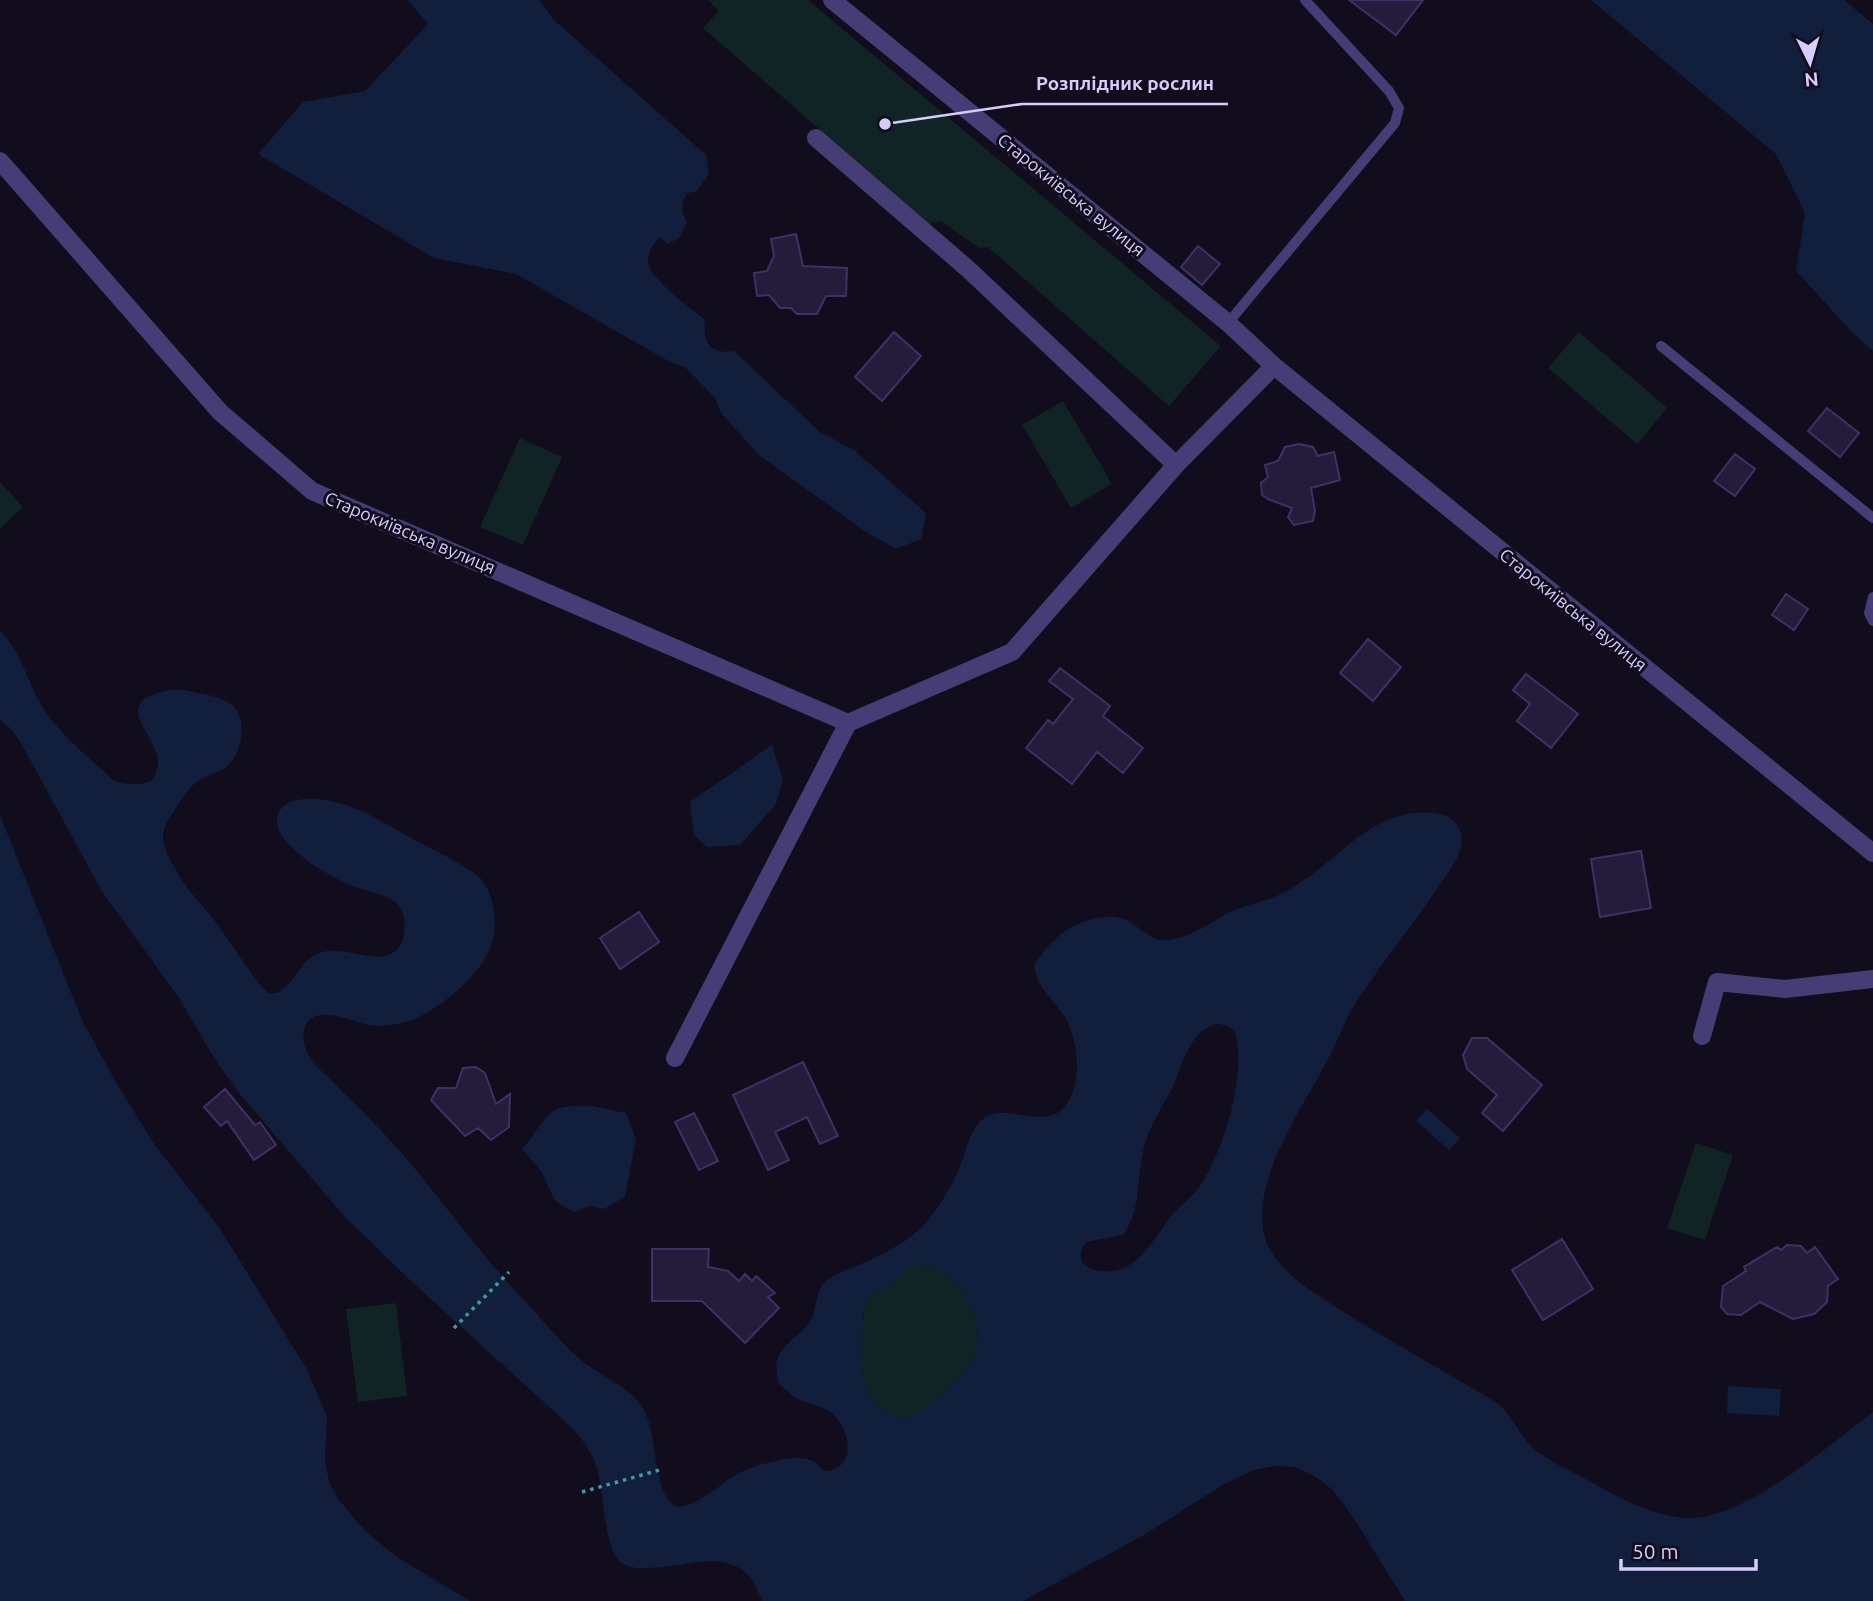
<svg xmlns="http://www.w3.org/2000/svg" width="1873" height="1601" viewBox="0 0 1873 1601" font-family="Ubuntu,sans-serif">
<rect width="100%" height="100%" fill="#110d1c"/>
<path fill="#112425" d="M708,0H808L1221,346L1169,406L988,247L979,248L941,221L929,224L703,28L719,11Z
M1579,332L1667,408L1637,444L1548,368Z
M1063,401L1112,484L1071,508L1022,425Z
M520,438L562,457L523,545L480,527Z
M0,482L23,507L0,529Z
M1696,1143L1733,1155L1705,1240L1667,1228Z
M923,1264C958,1271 989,1323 974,1356C965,1376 951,1386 935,1400C925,1409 914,1420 898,1417C859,1408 859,1357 863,1326C864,1318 863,1307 867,1300C872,1291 881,1291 889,1286C903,1276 901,1266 923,1264Z
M396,1303L407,1396L358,1402L346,1309Z"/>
<path fill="#111e3c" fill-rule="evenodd" d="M408,0H539L554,20L706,155L709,174L696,192L687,193C680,204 681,211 687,222L679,238L668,244L659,237C654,244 647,253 648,263C651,280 691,308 705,320C703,342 709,355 734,351L820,432L854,450L926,513L921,539L896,549L863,530L759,455L721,413L715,398L685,367L670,362L516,274L434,258L258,154L303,102L365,91L428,24Z
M1591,0H1844L1873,24V351L1854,334L1796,271L1805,213L1776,154Z
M0,631C22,652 27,681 42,706C60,735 89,757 113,780C127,785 137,786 151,781C179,748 110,713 152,695C164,690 180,688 193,692C206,694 223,697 233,706C248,720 242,757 225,768C215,775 201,776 193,785C185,794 167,819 164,830C159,845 176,871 184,883C192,895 203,905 211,916C231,941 246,970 268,993C289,996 296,969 310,958C340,936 379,973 399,947C407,936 407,912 396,903C384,892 362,891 347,884C328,875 267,841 278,814C282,803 294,800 304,799C342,796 380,820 411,838C434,851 460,861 480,878C487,885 491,896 493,906C502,950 475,977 443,1002C427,1014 410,1023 390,1025C384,1026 375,1026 369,1025C351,1022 311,1001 304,1030C301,1043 308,1054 314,1064C344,1092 373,1121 400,1151C442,1199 478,1252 522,1298C541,1318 560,1342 581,1360C600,1376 625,1384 640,1404C660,1430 650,1482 672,1504C687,1517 727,1478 741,1472C757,1465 797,1452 813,1461C818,1463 820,1468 825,1471C857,1470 851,1427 831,1413C821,1405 807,1404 796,1398C790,1394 784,1388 779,1384C770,1351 786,1347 806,1327C819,1314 812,1293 827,1280C837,1273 850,1268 861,1264C881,1255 904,1244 920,1229C937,1212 951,1188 960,1166C967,1149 969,1131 983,1119C1009,1099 1054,1140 1072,1094C1081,1072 1077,1042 1067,1021C1058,1003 1031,983 1035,963C1043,953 1050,942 1060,935C1077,921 1109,910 1130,922C1142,929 1152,942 1168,940C1192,937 1210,923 1230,912C1241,907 1254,904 1266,900C1329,881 1365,801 1439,814C1454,816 1464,830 1461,845C1459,859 1449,872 1441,883C1421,913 1400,940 1379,969C1370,983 1359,996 1351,1011C1342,1027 1336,1045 1327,1061C1302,1110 1239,1195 1271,1251C1288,1280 1320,1296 1347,1314C1396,1345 1448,1373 1497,1403C1513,1416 1519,1436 1534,1449C1552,1463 1575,1473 1595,1484C1623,1500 1652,1515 1684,1518C1741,1523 1829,1445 1873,1412V1601H1405L1353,1517L1333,1490L1314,1476L1295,1467L1277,1466L1254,1470L1224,1484L1144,1535L1023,1601H762C741,1538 691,1569 644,1568C637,1568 630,1568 623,1564C603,1552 604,1490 597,1468C592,1452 583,1440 572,1428L411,1281L343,1215L243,1098L214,1058L179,998L101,890L27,754L14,732L0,719ZM1215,1024C1237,1024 1238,1038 1238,1057C1240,1095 1220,1158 1198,1189C1189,1200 1177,1208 1168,1220C1150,1246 1129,1283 1090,1268C1077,1263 1079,1251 1086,1242L1123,1235C1142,1210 1136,1177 1144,1147C1150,1124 1164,1105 1174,1084C1181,1067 1185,1050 1197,1036C1202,1030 1208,1027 1215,1024ZM923,1264C958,1271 989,1323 974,1356C965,1376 951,1386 935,1400C924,1409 914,1420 898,1417C859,1408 859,1357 863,1326C864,1318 863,1307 867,1300C872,1291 881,1291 889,1286C904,1276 901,1266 923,1264Z
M772,745L783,779L776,804L740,845L707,847L694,835L690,802Z
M0,815L82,1020L117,1084L154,1144L219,1227L306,1368L327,1416L325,1459L329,1482L339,1500L365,1531L397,1557L470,1601H0Z
M593,1106L626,1113L636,1139L625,1197L604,1209L589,1206L575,1212C552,1203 553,1196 543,1175C538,1166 529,1157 522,1149C534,1137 543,1114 560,1108C569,1105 583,1107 593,1106Z
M1427,1109L1460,1138L1449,1150L1416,1121Z
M1728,1386L1781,1389L1779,1416L1727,1413Z"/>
<path fill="#251b3b" stroke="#3f3065" stroke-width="2" d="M1349,0H1423L1396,35Z
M796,234L803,266L847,268L846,296H826L817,314H797L791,308H780L769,295L757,296L754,273L767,271L774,256L771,239Z
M1198,246L1220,264L1202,285L1181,267Z
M894,332L921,356L882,401L855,377Z
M1827,408L1859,433L1840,457L1808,431Z
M1299,444L1313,447L1318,456L1334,452L1340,480L1311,488L1315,511L1313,521L1294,525L1288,517L1292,508L1270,500L1262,495L1261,483L1268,477L1265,465L1278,461L1285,447Z
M1735,454L1755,469L1735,496L1714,481Z
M1786,594L1808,609L1794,630L1772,615Z
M1368,639L1401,667L1373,701L1340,673Z
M1060,668L1110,706L1103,716L1143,748L1123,773L1097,752L1072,784L1026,748L1048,720L1053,724L1073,699L1049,681Z
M1526,674L1578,714L1551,748L1517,721L1530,704L1513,690Z
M1641,851L1651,908L1600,917L1591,859Z
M639,912L659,942L620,969L600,938Z
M1472,1038H1487L1542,1085L1503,1131L1482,1113L1497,1095L1467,1069L1463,1055Z
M803,1062L838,1136L820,1144L807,1117L775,1132L789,1160L768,1170L733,1095Z
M476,1067L485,1073L496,1104L510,1094L509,1127L491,1140L478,1128L465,1136L431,1100L438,1088H456L463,1068Z
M225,1089L255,1125L260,1122L276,1145L254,1160L227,1121L221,1126L204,1107Z
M694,1113L718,1161L699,1170L675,1122Z
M1562,1239L1593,1289L1543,1320L1512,1270Z
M1787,1245L1801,1246L1807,1253L1815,1247L1838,1279L1828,1286L1827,1302L1814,1314L1793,1319L1760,1302L1741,1315L1727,1314L1721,1307L1723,1286L1746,1271L1744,1267L1777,1247L1781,1250Z
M652,1249H709L708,1267L728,1271L739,1281L745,1274L752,1281L756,1276L775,1293L768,1297L779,1308L745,1343L702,1301H652Z"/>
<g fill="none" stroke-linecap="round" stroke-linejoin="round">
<path stroke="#399fa3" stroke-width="3.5" stroke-dasharray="3.5 5" stroke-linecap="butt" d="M454,1328L509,1272
M582,1492L663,1469"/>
<path stroke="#453d76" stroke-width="10" d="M1228,323L1395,123L1399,108L1389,91L1305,0
M1661,346L1873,518
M1873,597L1869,613L1873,621"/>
<path stroke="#453d76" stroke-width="18" d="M816,138L968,269L1176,465
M0,161L220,412L312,491L848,723
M1702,1036L1717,982L1785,989L1873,979
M675,1058L848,723L1012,652L1176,465L1274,366"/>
<path stroke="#453d76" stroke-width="18" d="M832,0L1228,323L1274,366L1873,853"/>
</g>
<g text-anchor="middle" stroke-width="6" stroke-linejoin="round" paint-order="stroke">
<g font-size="18" fill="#d7cdfa" stroke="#110d1c">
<text transform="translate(1071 195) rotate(39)" y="6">Старокиївська вулиця</text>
<text transform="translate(410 533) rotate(23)" y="6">Старокиївська вулиця</text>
<text transform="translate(1573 610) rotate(39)" y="6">Старокиївська вулиця</text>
</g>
</g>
<path fill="none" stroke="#d7cdfa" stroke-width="2.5" d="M885 124L1022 104H1228"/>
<circle fill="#d7cdfa" stroke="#110d1c" stroke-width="2.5" cx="885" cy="124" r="7"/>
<g font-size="19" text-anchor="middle" font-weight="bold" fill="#d7cdfa" stroke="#110d1c" stroke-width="6" stroke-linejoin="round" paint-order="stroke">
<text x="1125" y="90">Розплідник рослин</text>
</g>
<g transform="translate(1810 63) rotate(175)" stroke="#110d1c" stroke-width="5" paint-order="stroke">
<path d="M0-5L12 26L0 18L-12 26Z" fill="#d7cdfa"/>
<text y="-10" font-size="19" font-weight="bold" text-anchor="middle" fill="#d7cdfa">N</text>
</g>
<path d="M1621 1559v10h135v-10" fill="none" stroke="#d7cdfa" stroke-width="3.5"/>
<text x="1632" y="1559" font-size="21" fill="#d7cdfa" stroke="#110d1c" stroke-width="5" paint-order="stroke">50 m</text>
</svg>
